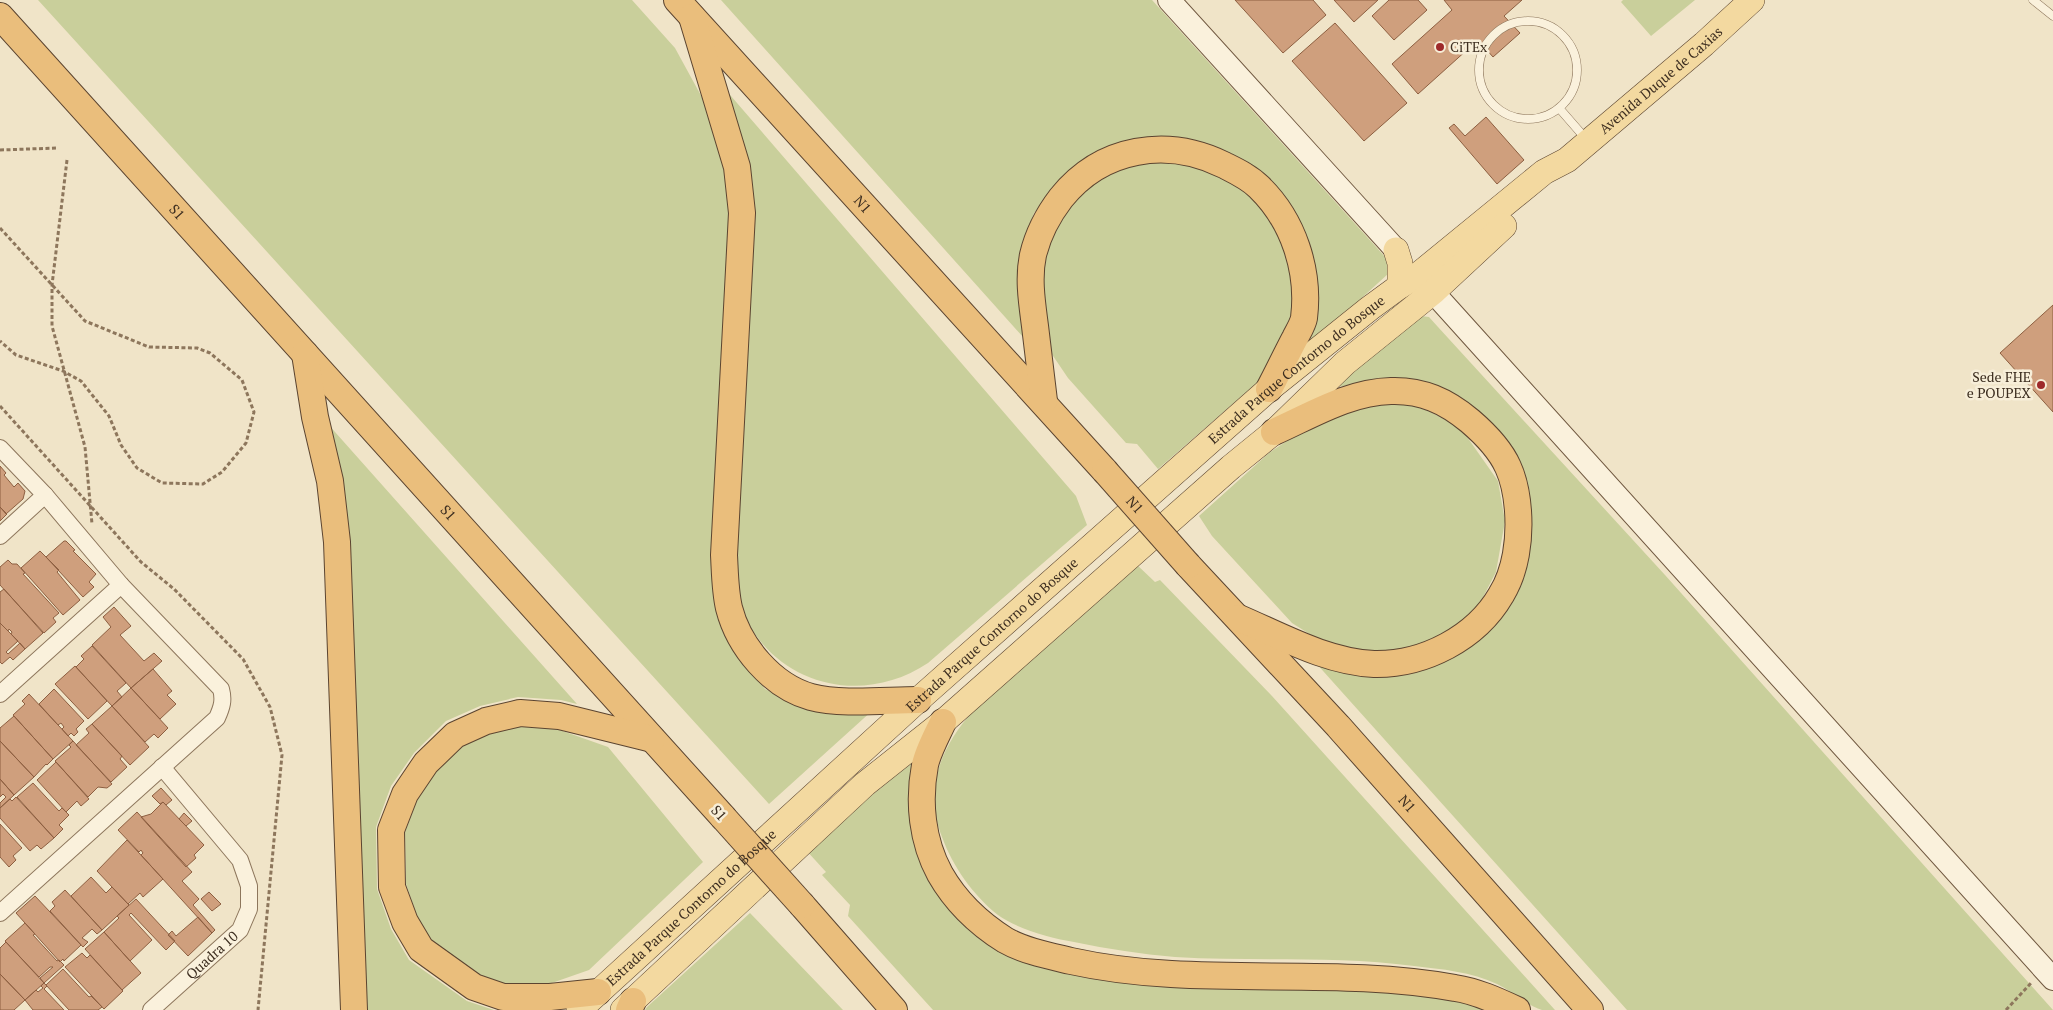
<svg xmlns="http://www.w3.org/2000/svg" width="2053" height="1010" viewBox="0 0 2053 1010" font-family="'PT Serif',serif">
<rect width="100%" height="100%" fill="#f0e4c8"/>
<path fill="#c9cf9b" d="M38,0H632L675,48L716,123L732,190L735,651L765,689L815,712L884,700L769,804Z
M721,0H1152L1387,259L1389,273L1295,359L1299,224L1192,142L1061,180L1034,213L1020,251L1018,273L1023,337Z
M1623,0H1695L1651,36L1621,2Z
M718,81L1076,496L1087,525L928,663C867,704 785,689 748,623C739,605 737,583 734,564L742,332Z
M1180,161L1233,183L1263,207L1284,239L1295,300L1291,334L1258,382L1158,469L1137,444L1126,443L1068,378L1047,347L1037,282L1060,208L1092,180L1144,162Z
M1421,316L1429,317L1438,327L1665,575L2053,1010H1627L1315,662L1375,675L1505,600L1515,472L1407,379L1334,387Z
M1363,402L1412,403L1452,423L1465,434L1498,481L1505,521L1496,572L1479,605L1447,636L1408,653L1335,650L1292,623L1212,536L1199,516L1269,453L1321,418Z
M327,423L577,704L561,700L518,697L480,706L446,721L414,753L391,786L376,827L377,889L391,929L409,960L467,1001L494,1010H364Z
M1135,563L1155,582L1160,580L1272,696L1555,1010C1551,1010 1546,1010 1542,1010C1529,1007 1510,990 1497,984C1472,972 1441,969 1414,966C1334,955 1254,962 1175,957C1141,954 1108,949 1074,942C1051,938 1017,929 998,915C973,895 953,867 942,837C923,789 941,747 973,711Z
M521,726L557,729L608,747L703,862L589,970L549,984H505L480,975L431,940L417,916L406,884L405,832L417,800L436,771L463,746L490,733Z
M919,757L927,856L1015,947L1411,984L1504,1010H933L848,916L850,905L822,875L826,872L805,849Z
M750,913L843,1010H645L647,1007Z"/>
<path fill="#cf9f7d" stroke="#8d5f41" d="M1235,0H1313L1326,15L1283,53Z
M1334,0H1378L1354,22Z
M1389,0H1418L1427,10L1394,40L1372,16Z
M1444,0H1522L1504,16L1520,33L1493,57L1478,40L1418,94L1392,64L1452,10Z
M1335,23L1407,103L1364,141L1292,61Z
M1486,117L1524,160L1497,184L1449,128L1454,124L1465,136Z
M2053,305V412L2000,353Z
M0,466L6,473L4,475L14,487L18,483L25,491L23,499L6,514L0,507Z
M0,507L7,514L0,521Z
M64,541H66L75,550L73,551L96,574L89,582L94,587L83,597L46,557Z
M40,551L59,570L57,572L80,600L63,615L21,568Z
M8,560L12,564H17L25,573L23,574L59,613L53,618L56,622L44,633L0,585V567Z
M4,589L43,633L25,649L11,634L12,632L9,629L8,631L0,623V592Z
M114,607L131,626L120,635L144,661L154,653L162,661L131,688L92,645L111,627L103,617Z
M0,623L18,641L6,652L8,654L20,643L25,649L13,660L10,657L2,664L0,662Z
M92,646L126,683L117,691L122,697L112,706L76,667L84,659L81,656Z
M75,666L107,701L88,719L55,684Z
M153,669L172,691L167,695L176,704L160,719L131,688Z
M131,688L168,728L158,738L154,734L145,742L112,706Z
M54,689L84,721L76,729L78,732L74,736L71,733L68,736L62,729L64,727L61,723L58,725L39,704Z
M29,694L73,741L53,759L13,715L25,704L22,701Z
M112,706L149,747L130,765L92,724Z
M14,716L53,759L47,765L46,764L34,777L0,741V728Z
M92,724L122,756L120,759L127,767L111,782L76,745L89,733L86,729Z
M0,741L34,777L14,795L0,779Z
M73,741L112,784L107,788L98,787L88,797L55,761L71,747L69,745Z
M56,762L89,799L81,806L77,801L66,812L37,780Z
M0,779L14,795L0,808V803L6,797L3,794L0,797Z
M33,783L59,811L62,808L69,815L59,825L63,829L54,838L17,797Z
M161,788L172,800L166,805L163,802L160,804L152,796Z
M16,797L54,838L41,849L37,845L30,851L0,818V808L10,799L12,801Z
M163,802L204,845L194,855L196,858L186,867L141,817L151,814Z
M137,812L192,872L182,881L199,899L193,905L215,930L212,933L141,855L143,853L141,850L139,852L118,830Z
M184,813L192,821L186,826L179,819Z
M0,824L22,848L13,856L16,860L9,867L0,857Z
M127,840L163,879L143,897L140,893L128,904L97,871Z
M91,877L106,893L112,887L129,905L102,930L71,896Z
M65,890L102,930L97,934L92,929L82,938L88,942L83,947L50,911L55,906L52,902Z
M209,892L221,904L212,911L201,899Z
M35,896L81,945L64,961L63,959L60,962L16,913Z
M136,899L175,941L166,950L131,913L129,915L152,940L130,961L104,932L119,918L117,916Z
M198,917L212,933L188,956L168,935L172,931L176,936Z
M25,923L35,934L33,935L57,961L59,960L64,965L44,983L40,978L53,967H50L39,977L5,941Z
M104,932L141,973L122,990L85,949Z
M6,942L44,983L25,1000L0,974V948Z
M82,953L87,958L90,955L123,991L104,1009L65,967Z
M63,969L89,997L91,996L102,1007L98,1010H69L46,985Z
M0,974L25,1000L14,1010H0Z
M44,983L47,986L44,989L64,1010H33L25,1000L36,990L38,992L43,988L41,986Z"/>
<g fill="none" stroke-linecap="round" stroke-linejoin="round">
<defs>
<path id="service" d="M2033,0L2053,16
M1479 70a49 49 0 1 1 98 0a49 49 0 1 1-98 0Z
M1559,108L1586,139"/>
<g id="minor">
<path d="M0,448L45,495L121,585L221,689C224,700 222,707 217,718L0,913"/>
<path d="M0,536L45,495"/>
<path d="M0,694L121,585"/>
<path id="s1" d="M151,1010L240,930L249,909V886L240,860L162,767"/>
</g>
<path id="secondary" d="M1169,0L1396,250
M1433,292L2053,979"/>
<g id="primary">
<path d="M1396,250L1400,263V286"/>
<path id="s2" d="M579,1010L918,700L1269,389L1370,308L1400,286L1418,275L1544,172L1567,160L1704,44L1752,0"/>
<path d="M623,1010L865,784L943,722L1231,467L1274,432L1345,363L1433,292L1504,226"/>
</g>
<g id="trunk">
<path id="s3" d="M677,0L1105,471"/>
<path id="s4" d="M0,16L723,817"/>
<path d="M692,17L737,167L742,213L724,555C725,573 725,591 729,608C739,647 772,686 811,697C841,705 886,700 918,700"/>
<path d="M305,354L315,417L330,481L337,542L354,1010"/>
<path d="M1044,401C1041,376 1038,351 1035,326C1032,303 1028,278 1033,255C1038,234 1048,215 1061,198C1102,147 1167,137 1224,165C1236,171 1249,177 1259,187C1293,220 1310,270 1304,318C1303,324 1298,332 1295,338C1286,355 1278,372 1269,389"/>
<path id="s5" d="M1188,565L1338,726L1590,1010"/>
<path d="M1239,618C1281,636 1327,662 1374,664C1424,665 1476,638 1501,595C1516,571 1520,539 1518,511C1517,497 1514,480 1508,467C1500,449 1484,433 1470,421C1446,401 1422,390 1391,391C1349,392 1312,415 1274,432"/>
<path d="M943,722C937,735 928,751 925,765C918,802 922,841 940,874C956,902 978,923 1005,940C1024,951 1050,956 1071,961C1197,989 1329,965 1455,988C1476,991 1498,1001 1517,1010"/>
<path d="M802,905L894,1010"/>
<path d="M598,992L550,997H503L474,987L421,949L405,922L392,887L391,830L405,794L426,763L455,735L486,721L520,713L559,716L652,739"/>
<path d="M629,1010L633,1001"/>
</g>
</defs>
<use href="#service" stroke="#8d765c" stroke-width="9"/>
<use href="#minor" stroke="#8d765c" stroke-width="18"/>
<use href="#secondary" stroke="#6f573f" stroke-width="24"/>
<use href="#primary" stroke="#5b4430" stroke-width="26"/>
<use href="#trunk" stroke="#5b4430" stroke-width="28"/>
<path stroke="#8d765c" stroke-width="3" stroke-dasharray="4 2.5" stroke-linecap="butt" d="M0,150L57,148
M67,160L52,285V326L85,447L92,524
M0,228L85,321L149,347L197,348L210,353L242,380L254,412L246,443L222,472L203,484L162,483L137,468L121,445L109,416L81,381L63,371L16,355L0,341
M0,406L141,562L174,589L243,659L270,707L282,755L258,1010
M2006,1010L2031,983"/>
<use href="#service" stroke="#faf1dc" stroke-width="8"/>
<use href="#minor" stroke="#faf1dc" stroke-width="16"/>
<use href="#secondary" stroke="#faf1dc" stroke-width="22"/>
<use href="#primary" stroke="#f3d9a0" stroke-width="25"/>
<use href="#trunk" stroke="#eabe7c" stroke-width="26"/>
<defs>
<g id="trunk-bridge">
<path id="s6" d="M1105,471L1188,565"/>
<path d="M723,817L802,905"/>
</g>
</defs>
<use href="#trunk-bridge" stroke="#5b4430" stroke-width="28" stroke-linecap="butt"/>
<use href="#trunk-bridge" stroke="#eabe7c" stroke-width="26"/>
</g>
<g fill="#9e2a2b" stroke="#f7eed8" stroke-width="2">
<circle cx="1440" cy="47" r="5"/>
<circle cx="2041" cy="385" r="5"/>
</g>
<g text-anchor="middle" stroke-width="5" stroke-linejoin="round" paint-order="stroke">
<g font-size="14" fill="#3d2e20" stroke="#f7eed8" text-anchor="start">
<text x="1450" y="52">CiTEx</text>
<text x="2031" y="382" text-anchor="end">Sede FHE<tspan x="2031" dy="16">e POUPEX</tspan></text>
</g>
<g font-size="14" fill="#3d2e20" stroke="#f7eed8">
<text dy="5" stroke="none"><textPath href="#s2" startOffset="1428">Avenida Duque de Caxias</textPath></text>
<text dy="5" stroke="none"><textPath href="#s3" startOffset="276">N1</textPath></text>
<text dy="5" stroke="none"><textPath href="#s4" startOffset="264">S1</textPath></text>
<text dy="5" stroke="none"><textPath href="#s2" startOffset="962">Estrada Parque Contorno do Bosque</textPath></text>
<text dy="5" stroke="none"><textPath href="#s6" startOffset="45">N1</textPath></text>
<text dy="5" stroke="none"><textPath href="#s4" startOffset="669">S1</textPath></text>
<text dy="5" stroke="none"><textPath href="#s2" startOffset="558">Estrada Parque Contorno do Bosque</textPath></text>
<text dy="5" stroke="none"><textPath href="#s5" startOffset="324">N1</textPath></text>
<text transform="translate(719 813) rotate(48)" y="5">S1</text>
<text dy="5" stroke="none"><textPath href="#s2" startOffset="152">Estrada Parque Contorno do Bosque</textPath></text>
<text dy="5" stroke="none"><textPath href="#s1" startOffset="82">Quadra 10</textPath></text>
</g>
</g>
</svg>
